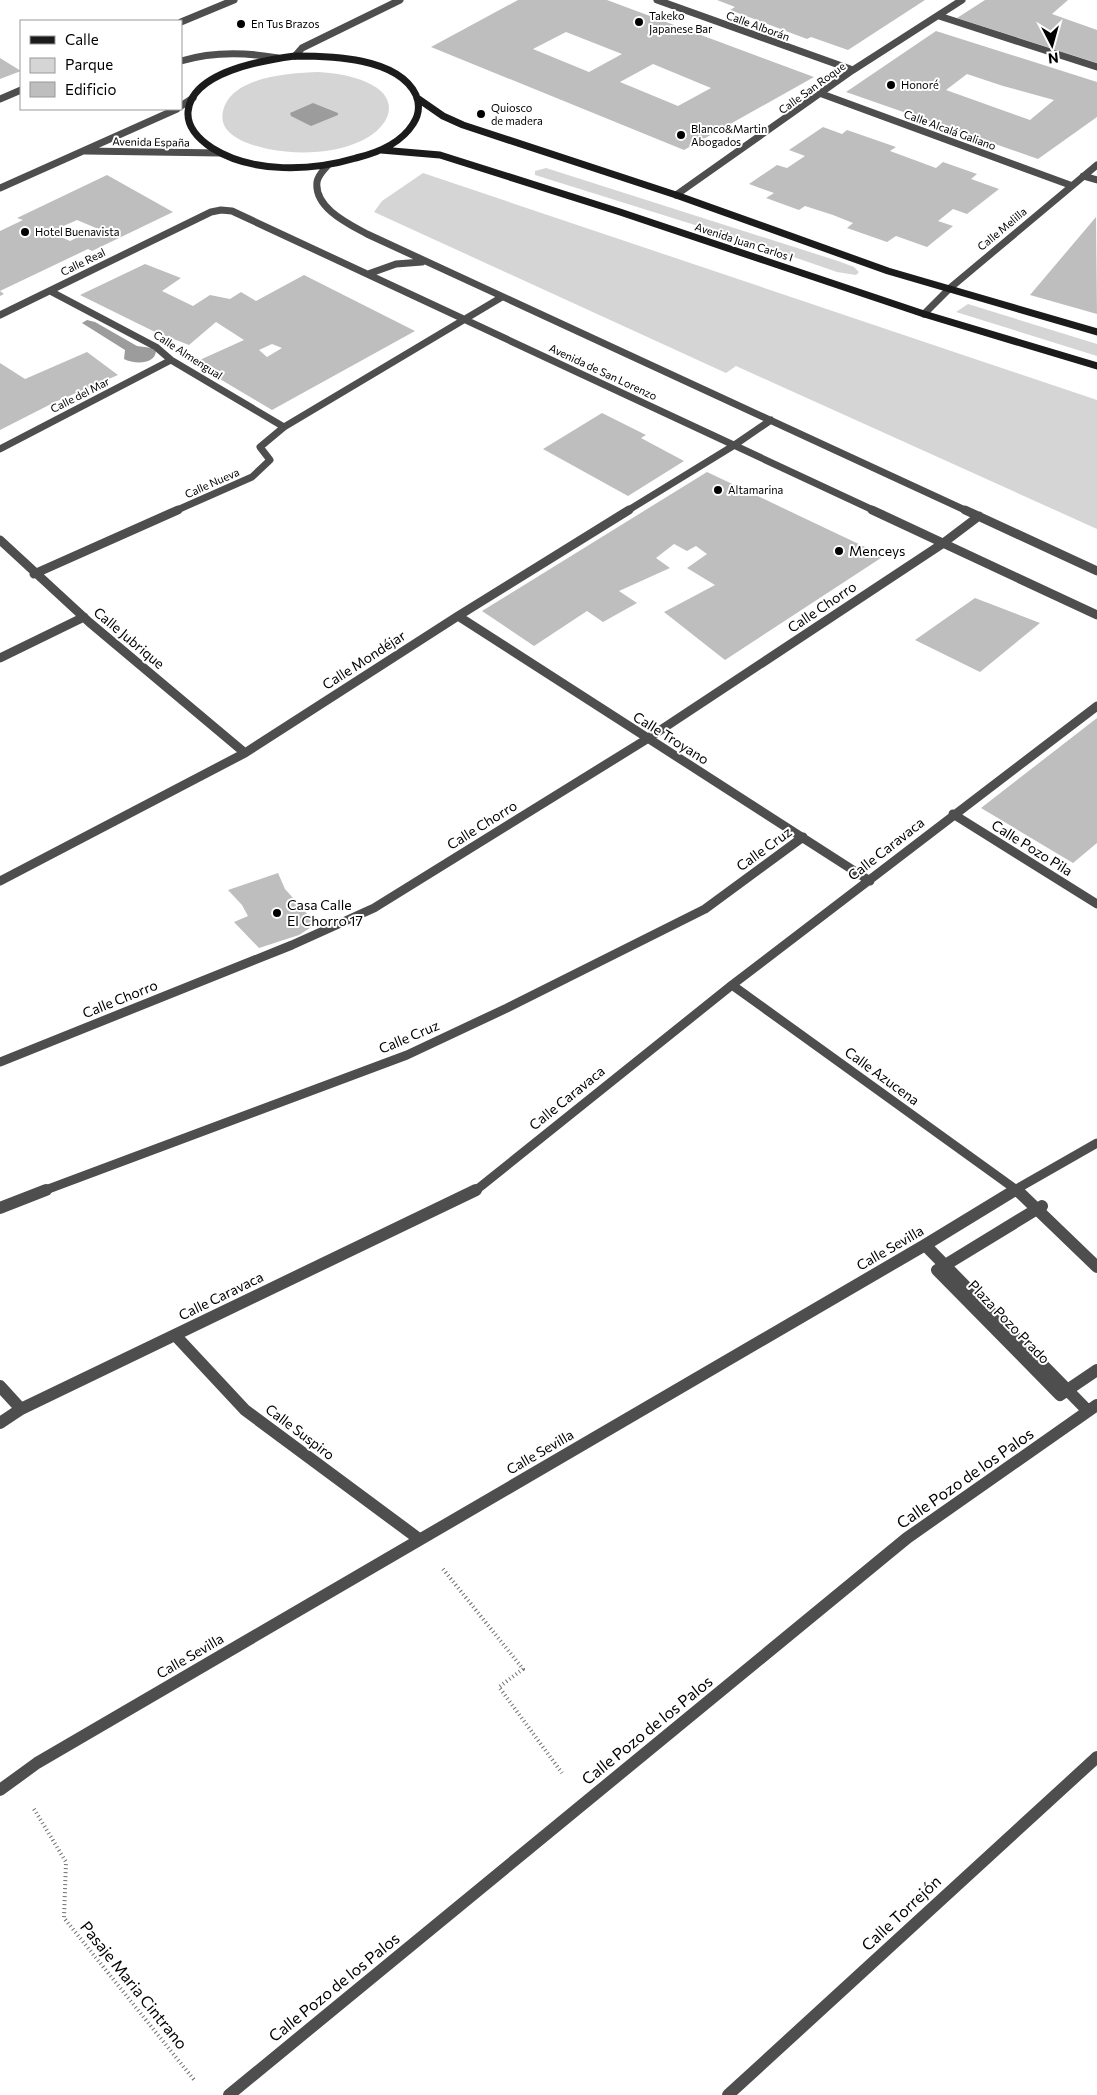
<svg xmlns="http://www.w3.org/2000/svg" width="1097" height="2095" viewBox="0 0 1097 2095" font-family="Commissioner,sans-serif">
<rect width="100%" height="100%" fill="#fff"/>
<path fill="#d5d5d5" d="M318,72C334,73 350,75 366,82C402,97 392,126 361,141C333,154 298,155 268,149C254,146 233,140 225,127C221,119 222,112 225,105C238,76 291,73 318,72Z
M546,168L838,261L854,267L859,272L856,275L837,272L759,245L535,175V171Z
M423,173L1097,400V529L736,366L726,373L374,212L382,201Z
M968,304L1097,344V356L956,312Z"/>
<path fill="#9c9c9c" d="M313,103L338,113V115L311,126L291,116L290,113Z
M87,320L95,322L137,346L152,348L156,351C155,365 134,364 124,359L125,350L82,323Z"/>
<path fill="#bebebe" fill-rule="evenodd" d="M518,0H607L814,77L684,150L431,47ZM566,32L622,54L589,72L533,49ZM653,64L711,88L678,106L620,82Z
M717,0H925L848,50L811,37L807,39L730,10L735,7Z
M985,0H1068L1052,14L1097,30V63L957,18Z
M936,31L1097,82V117L1038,159L846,92ZM967,74L1003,86L1054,100L1030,120L946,90Z
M0,58L21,71L0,79Z
M823,127L842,134L847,130L896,147L890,151L936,168L943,162L977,174L971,179L999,189L967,214L953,209L938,221L953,226L927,247L896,236L887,242L847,228L853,223L833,215L805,206L799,210L766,198L774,193L749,184L777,165L787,168L805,156L789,150Z
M107,175L173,212L92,251L88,249L0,291L4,294L0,296V231L23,220L17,218ZM77,220L96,228L70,241L50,232Z
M1096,217L1097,314L1030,295Z
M145,264L181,278L162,291L193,306L210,295L230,299L241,292L256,301L304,275L415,331L272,410L193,363L244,340L216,322L189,345L153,331L80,295ZM272,344L282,348L267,357L259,350Z
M87,352L118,375L55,402L0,430V363L25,379Z
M602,413L646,435L641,438L684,461L628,496L543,449Z
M707,472L884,556L725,660L664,612L715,585L687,568L707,554L696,546L687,551L674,544L656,558L670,568L619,591L637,603L603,622L587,611L534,646L482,611Z
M975,598L1040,623L980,672L915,640Z
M1097,718V843L1073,863L981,808Z
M278,873L285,889L316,924L299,935L259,948L234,922L248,916L242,905L228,890Z"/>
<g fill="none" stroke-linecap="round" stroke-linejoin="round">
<path stroke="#707070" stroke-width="4" stroke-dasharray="1 3" stroke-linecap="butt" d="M443,1569L523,1669L499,1687L562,1773
M34,1809L66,1862L64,1918L195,2081"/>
<path stroke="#4e4e4e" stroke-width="7" d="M181,61C214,51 245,52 278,58"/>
<path stroke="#4e4e4e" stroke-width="7" d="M657,0L853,70
M939,16L1097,67
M181,22L234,0
M295,56L302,48L400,0
M822,94L1070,185
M0,99L21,90
M181,106L193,98
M85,151L220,153
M328,165C324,170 318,175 317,182C314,208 349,224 367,234L967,511
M1083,176L1097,180
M0,188L177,109
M676,195L853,70L962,0
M368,274L396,264L422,262
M50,291L156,347L171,360L284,427
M924,314L950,288L1097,165
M0,315L211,212L221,210L232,211L875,511
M0,449L171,360
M175,511L252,477L270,460L260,447L284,427L502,297
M627,511L733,446L771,420"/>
<path stroke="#4e4e4e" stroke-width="9" d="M872,510L1097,615
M965,510L1097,571
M0,540L89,622L245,753
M34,574L178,510
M458,616L870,881
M0,658L84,617
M953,814L1097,904
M0,881L245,753L458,616L629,510
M732,985L1018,1191
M0,1062L292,945L374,908L647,739L942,544L979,516
M43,1191L407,1055L507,1008L705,909L803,837
M475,1191L732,985L1097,706
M1013,1191L1097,1143"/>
<path stroke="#4e4e4e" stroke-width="12" d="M1017,1190L1097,1267
M1042,1206L937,1270L1060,1395L1097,1370
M0,1208L46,1190
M925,1245L1088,1411
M175,1335L245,1410L419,1539
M0,1386L21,1409
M0,1423L21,1409L476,1190
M0,1790L37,1763L925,1245L1015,1190
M229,2095L907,1538L1097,1405
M728,2095L1097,1757"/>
<path stroke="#1b1b1b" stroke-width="7" d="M295,56C330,56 398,57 416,95C420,105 419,115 413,124C401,143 377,153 356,158C312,171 253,174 212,148C200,140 187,128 188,112C191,72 264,60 295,56Z
M417,98L443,116L463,125L676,195L888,271L1097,332
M381,150L440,155L620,212L924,314L1097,366"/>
</g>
<g fill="#000" stroke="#fff" stroke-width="2">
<circle cx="639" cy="22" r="5"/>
<circle cx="241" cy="24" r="5"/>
<circle cx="891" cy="85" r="5"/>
<circle cx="481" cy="114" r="5"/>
<circle cx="681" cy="135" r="5"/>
<circle cx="25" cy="232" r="5"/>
<circle cx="718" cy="490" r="5"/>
<circle cx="839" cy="551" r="5"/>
<circle cx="277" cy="913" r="5"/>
</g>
<g text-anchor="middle" stroke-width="4" stroke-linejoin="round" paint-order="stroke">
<g font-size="11" fill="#000" stroke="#fff" text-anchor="start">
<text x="649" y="20">Takeko<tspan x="649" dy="13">Japanese Bar</tspan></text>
<text x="251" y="28">En Tus Brazos</text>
<text x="901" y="89">Honoré</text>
<text x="491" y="112">Quiosco<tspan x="491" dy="13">de madera</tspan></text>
<text x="691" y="133">Blanco&amp;Martin<tspan x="691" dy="13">Abogados</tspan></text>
<text x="35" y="236">Hotel Buenavista</text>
<text x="728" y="494">Altamarina</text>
</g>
<g font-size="11" fill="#000" stroke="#fff">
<text transform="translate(758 26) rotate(20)" y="4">Calle Alborán</text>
<text transform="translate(812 88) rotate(-36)" y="4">Calle San Roque</text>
<text transform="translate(950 130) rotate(20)" y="4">Calle Alcalá Galiano</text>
<text transform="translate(151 142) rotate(1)" y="4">Avenida España</text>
<text transform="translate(1002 229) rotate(-40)" y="4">Calle Melilla</text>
<text transform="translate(744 242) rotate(18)" y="4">Avenida Juan Carlos I</text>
<text transform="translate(83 262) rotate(-26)" y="4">Calle Real</text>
<text transform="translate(188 355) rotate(33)" y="4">Calle Almengual</text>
<text transform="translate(603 372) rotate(25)" y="4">Avenida de San Lorenzo</text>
<text transform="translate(80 395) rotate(-27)" y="4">Calle del Mar</text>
<text transform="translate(212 483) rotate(-24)" y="4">Calle Nueva</text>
</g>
<g font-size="14" fill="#000" stroke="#fff" text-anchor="start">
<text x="849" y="556">Menceys</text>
<text x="287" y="910">Casa Calle<tspan x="287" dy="16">El Chorro 17</tspan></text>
</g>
<g font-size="14" fill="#000" stroke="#fff">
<text transform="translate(822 607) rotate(-34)" y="5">Calle Chorro</text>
<text transform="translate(129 638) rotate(40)" y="5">Calle Jubrique</text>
<text transform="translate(364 660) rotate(-33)" y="5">Calle Mondéjar</text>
<text transform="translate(671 738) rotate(32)" y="5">Calle Troyano</text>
<text transform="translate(482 825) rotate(-32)" y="5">Calle Chorro</text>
<text transform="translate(1032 848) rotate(32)" y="5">Calle Pozo Pila</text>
<text transform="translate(764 849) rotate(-36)" y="5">Calle Cruz</text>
<text transform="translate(886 849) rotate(-38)" y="5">Calle Caravaca</text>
<text transform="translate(120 999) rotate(-22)" y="5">Calle Chorro</text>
<text transform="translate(409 1037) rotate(-23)" y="5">Calle Cruz</text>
<text transform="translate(882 1076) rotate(36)" y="5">Calle Azucena</text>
<text transform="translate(567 1098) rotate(-39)" y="5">Calle Caravaca</text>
<text transform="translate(890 1248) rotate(-30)" y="5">Calle Sevilla</text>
<text transform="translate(221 1296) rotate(-26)" y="5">Calle Caravaca</text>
<text transform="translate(1009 1322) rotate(46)" y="5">Plaza Pozo Prado</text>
<text transform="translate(300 1432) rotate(37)" y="5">Calle Suspiro</text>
<text transform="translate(540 1452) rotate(-30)" y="5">Calle Sevilla</text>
<text transform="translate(190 1656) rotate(-30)" y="5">Calle Sevilla</text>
</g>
<g font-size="16" fill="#000" stroke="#fff">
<text transform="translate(965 1478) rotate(-35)" y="6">Calle Pozo de los Palos</text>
<text transform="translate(647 1730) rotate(-39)" y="6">Calle Pozo de los Palos</text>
<text transform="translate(901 1913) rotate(-43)" y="6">Calle Torrejón</text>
<text transform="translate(134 1985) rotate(51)" y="6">Pasaje Maria Cintrano</text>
<text transform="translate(334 1987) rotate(-39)" y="6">Calle Pozo de los Palos</text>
</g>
</g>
<rect x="20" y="20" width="162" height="90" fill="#ffffff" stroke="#999999"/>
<rect x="30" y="36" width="25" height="8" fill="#1b1b1b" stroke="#999999"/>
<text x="65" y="45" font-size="15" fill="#000000">Calle</text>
<rect x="30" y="58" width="25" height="15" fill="#d5d5d5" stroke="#999999"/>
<text x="65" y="70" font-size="15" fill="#000000">Parque</text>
<rect x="30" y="82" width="25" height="15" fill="#bebebe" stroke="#999999"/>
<text x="65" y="95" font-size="15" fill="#000000">Edificio</text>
<g transform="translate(1052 45) rotate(174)" stroke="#ffffff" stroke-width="4" paint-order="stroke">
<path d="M0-4L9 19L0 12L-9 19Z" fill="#000000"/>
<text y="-8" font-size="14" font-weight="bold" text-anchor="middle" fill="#000000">N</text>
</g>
</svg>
